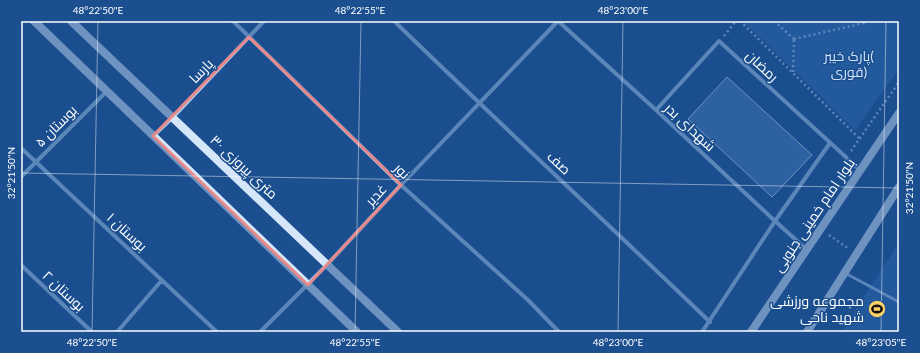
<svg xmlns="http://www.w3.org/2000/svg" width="920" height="353" viewBox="0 0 920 353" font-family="Lato,Cairo,sans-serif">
<rect width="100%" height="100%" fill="#1b4f8f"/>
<path fill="#2e69ad" d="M743,21H899V69L855,130Z
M899,243V332H841Z"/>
<path fill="#4478b7" stroke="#cfe3fa" d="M727,77L812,155L772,197L688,119Z"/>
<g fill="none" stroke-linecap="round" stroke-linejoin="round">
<path stroke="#a9c9ee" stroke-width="2.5" stroke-dasharray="2 3" stroke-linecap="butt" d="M740,21L860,139
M774,21L794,39
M724,36L736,21
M794,39L864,23L865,21
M793,72L794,39
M851,151L899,82
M829,235L849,249"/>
<path stroke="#a9c9ee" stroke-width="3" d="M845,273L899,302"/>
<path stroke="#a9c9ee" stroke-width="4" d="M233,21L401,185L529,301L559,332
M394,21C498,122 605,221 710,322
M558,21L656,110L775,221L806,249
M656,110L719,41L860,170
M153,136L172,118L264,21
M21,148L217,332
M21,177L107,91
M21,265L92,332
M117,332L162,280
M260,332L328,264L401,185L558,21
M702,332L775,221L830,143"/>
<path stroke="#d6e6fa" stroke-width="8" d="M34,21L357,332
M71,21L398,332
M751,332L899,113
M807,332L899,187"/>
</g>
<path d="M0 0H920V353H0ZM249,37L401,185L308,285L153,136Z" fill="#1b4f8f" fill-opacity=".55" fill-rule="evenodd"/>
<path fill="none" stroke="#e88989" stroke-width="3" stroke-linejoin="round" d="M249,37L401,185L308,285L153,136Z"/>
<path fill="none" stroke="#fff" stroke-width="1" stroke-opacity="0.45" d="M21,173L899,188M92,332L98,21M355,332L361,21M618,332L623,21M881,332L886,21"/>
<defs>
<symbol id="stadium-disc" viewBox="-11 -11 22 22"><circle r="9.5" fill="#ffd166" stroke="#1b4f8f"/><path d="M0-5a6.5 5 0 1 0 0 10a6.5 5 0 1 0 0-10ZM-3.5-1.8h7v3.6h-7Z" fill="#111"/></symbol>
</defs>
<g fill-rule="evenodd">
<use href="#stadium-disc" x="867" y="299" width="20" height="20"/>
</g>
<g text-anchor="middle" stroke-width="3" stroke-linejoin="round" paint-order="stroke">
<g font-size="14" fill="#cfe3fa" stroke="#1b4f8f">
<text x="849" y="61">پارک خیبر(<tspan x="849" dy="16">قوری)</tspan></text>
</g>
<g font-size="14" fill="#fff" stroke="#1b4f8f">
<text transform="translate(762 66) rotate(43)" y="5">رمضان</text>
<text transform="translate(201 71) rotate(-46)" y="5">پارسا</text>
<text transform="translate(56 126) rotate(-45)" y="5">بوستان ۵</text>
<text transform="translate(690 127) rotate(43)" y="5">شهدای بدر</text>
<text transform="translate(559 163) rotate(43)" y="5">صف</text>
<text transform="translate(244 167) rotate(43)" y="5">۳۰ متری پیروزی</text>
<text transform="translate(402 171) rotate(44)" y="5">نور</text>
<text transform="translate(376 195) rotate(-47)" y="5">غدیر</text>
<text transform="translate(814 215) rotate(-56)" y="5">بلوار امام خمینی جنوبی</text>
<text transform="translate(127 232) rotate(43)" y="5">بوستان ۱</text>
<text transform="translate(64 291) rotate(43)" y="5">بوستان ۲</text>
</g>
<g font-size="14" fill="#fff" stroke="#1b4f8f" text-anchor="end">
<text x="864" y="306">مجموعه ورزشی<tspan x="864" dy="16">شهید ناحی</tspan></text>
</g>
</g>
<rect width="920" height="353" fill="none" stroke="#1b4f8f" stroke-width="44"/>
<rect x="22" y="22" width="876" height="309" fill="none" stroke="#fff" stroke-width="1.5"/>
<g font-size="10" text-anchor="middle" fill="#fff">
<text x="98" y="14">48°22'50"E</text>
<text x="360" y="14">48°22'55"E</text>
<text x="623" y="14">48°23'00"E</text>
<text transform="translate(11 173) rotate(-90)" y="4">32°21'50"N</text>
<text transform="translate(909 188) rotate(-90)" y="4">32°21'50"N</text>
<text x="92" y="346">48°22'50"E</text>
<text x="355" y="346">48°22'55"E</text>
<text x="618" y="346">48°23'00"E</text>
<text x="881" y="346">48°23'05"E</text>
</g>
</svg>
